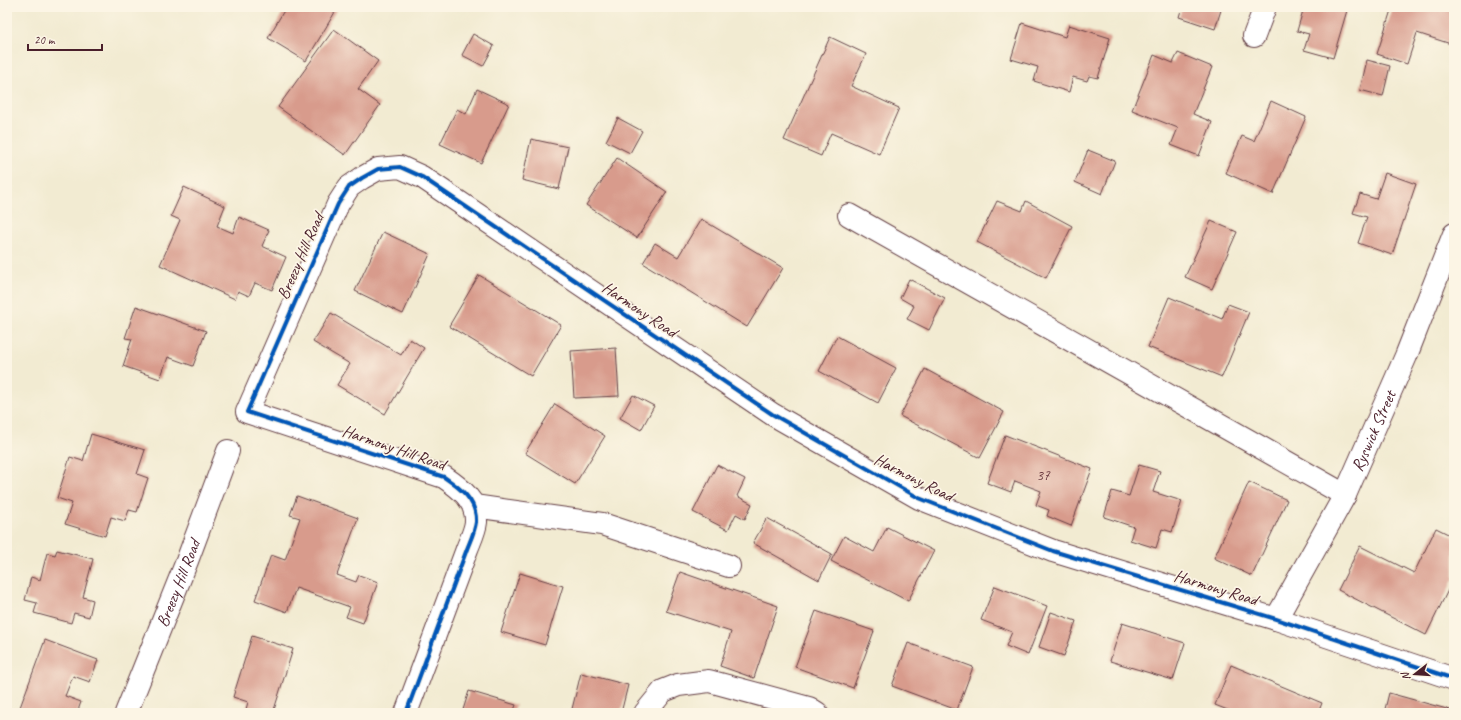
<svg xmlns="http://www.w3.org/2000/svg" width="1461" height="720" viewBox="0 0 1461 720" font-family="Caveat,sans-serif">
<rect width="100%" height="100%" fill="#fcf5e5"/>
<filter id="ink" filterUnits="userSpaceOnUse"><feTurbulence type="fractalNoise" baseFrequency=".025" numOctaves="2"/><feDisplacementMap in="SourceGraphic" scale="8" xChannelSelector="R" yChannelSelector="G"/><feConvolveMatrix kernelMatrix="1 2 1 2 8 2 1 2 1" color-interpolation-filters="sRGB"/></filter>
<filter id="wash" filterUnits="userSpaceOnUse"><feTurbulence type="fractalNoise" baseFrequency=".012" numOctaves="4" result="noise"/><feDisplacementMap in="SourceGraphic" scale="16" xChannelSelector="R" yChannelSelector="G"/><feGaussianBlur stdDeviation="0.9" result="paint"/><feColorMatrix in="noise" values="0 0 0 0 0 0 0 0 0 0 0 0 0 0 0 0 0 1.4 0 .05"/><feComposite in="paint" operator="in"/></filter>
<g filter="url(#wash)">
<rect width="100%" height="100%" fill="#f2ebd2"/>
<g id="blocks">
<path fill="#d89b8c" d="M286,7H338L306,61L268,38Z
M1182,7H1222L1215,29L1179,17Z
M1304,7H1348L1333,58L1304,50L1309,34L1297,31Z
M1392,7H1454V45L1417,33L1407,64L1377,54Z
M1022,23L1065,37L1069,25L1110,38L1098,78L1089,76L1087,81L1073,77L1069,92L1034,81L1038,67L1011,59Z
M334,29L378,61L358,89L380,105L345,155L278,107Z
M473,34L494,46L483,66L462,55Z
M830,37L866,54L851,86L899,108L879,154L831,133L821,156L784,140Z
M1178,53L1212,67L1193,114L1212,122L1199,156L1171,145L1178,128L1132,110L1154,55L1173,63Z
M1367,60L1390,66L1383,96L1360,90Z
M477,89L509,104L481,163L440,144L457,109L466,114Z
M1271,101L1306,117L1273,194L1226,173L1242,136L1254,141Z
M618,118L642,131L630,153L606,141Z
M531,139L568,147L559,189L522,180Z
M1088,150L1115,161L1102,194L1075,182Z
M617,158L667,192L637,238L586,205Z
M1385,173L1416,184L1392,255L1358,243L1367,217L1353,213L1360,194L1376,199Z
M184,187L225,206L217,226L233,233L239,217L269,230L262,246L286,257L272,290L255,283L249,296L238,291L235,299L160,265L180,220L171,216Z
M997,201L1022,211L1026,201L1072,226L1046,278L977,242Z
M701,219L783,268L747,327L643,263L655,243L678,257Z
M1211,221L1237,232L1212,289L1185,277Z
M383,232L430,254L403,314L355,291Z
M479,275L561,325L531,376L449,326Z
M909,279L945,298L929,330L907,319L914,306L900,298Z
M1169,297L1222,319L1228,304L1249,312L1222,377L1148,347Z
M136,306L206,331L193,366L168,357L160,379L123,366L132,339L125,338Z
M331,313L401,355L410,339L424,348L385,414L337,385L350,364L313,342Z
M837,336L896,368L878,403L819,371Z
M616,348L619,396L574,398L571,351Z
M925,369L1004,412L980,458L900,416Z
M633,395L654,406L641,430L620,418Z
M555,404L605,436L575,484L525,453Z
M91,434L145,450L137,474L148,478L137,512L129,510L125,521L111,517L105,536L65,524L72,503L57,498L70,457L83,461Z
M1005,435L1092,469L1071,526L1047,516L1049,510L1036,505L1041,491L1015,481L1011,492L987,483Z
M717,465L745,479L737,496L752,504L745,519L736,514L728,530L693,512Z
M1139,465L1160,471L1153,492L1182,501L1172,532L1162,529L1156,548L1130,540L1134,527L1104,517L1112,491L1129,496Z
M1249,482L1287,500L1252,576L1214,558Z
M297,496L358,518L337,575L356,582L359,575L378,582L363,623L346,617L350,607L296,588L287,612L255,600L271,555L285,560L300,518L290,515Z
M767,518L832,554L819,580L753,543Z
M887,527L934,551L908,601L831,561L844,536L874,552Z
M1436,528L1454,537V578L1426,635L1338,590L1360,546L1414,573Z
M57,550L93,559L83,597L93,600L89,617L74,613L71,623L34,613L37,603L25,600L31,577L40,580L47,553L55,555Z
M680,572L778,606L754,678L720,666L731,632L666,611Z
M520,573L563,586L545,645L501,632Z
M995,586L1047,606L1028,655L1006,646L1012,632L981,620Z
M816,611L874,631L853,688L795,667Z
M1051,612L1076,621L1064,656L1039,647Z
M1122,623L1185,643L1173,680L1110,661Z
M252,636L293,649L273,713H245L248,702L233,697Z
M45,640L98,660L90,682L73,676L65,696L81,702L77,713H27L19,710Z
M908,643L973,667L957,710L892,686Z
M1231,665L1322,703L1318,713H1235L1215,705Z
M581,673L628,685L621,713H571Z
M469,691L516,705L513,713H462Z
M1389,693L1454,711V713H1384Z"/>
</g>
</g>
<g filter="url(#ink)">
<use href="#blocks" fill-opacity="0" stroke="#633e44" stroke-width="1"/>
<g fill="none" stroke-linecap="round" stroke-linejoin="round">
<defs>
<g id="minor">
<path d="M1254,36L1265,7"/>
<path d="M849,215L1345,495"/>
<path d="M474,506L602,524L729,566"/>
<path id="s1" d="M1276,619L1345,495L1406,356L1454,234"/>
<path id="s2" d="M126,713L187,561L228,451"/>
<path d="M406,713L467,549C470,541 475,531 476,522C477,500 460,488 444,477L247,412L338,204L349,187L362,178L378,169L400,167L422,177L772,414L919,498L1053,551L1276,619L1454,679"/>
<path d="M645,713L663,691L678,685L709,681L809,708L817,713"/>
</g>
</defs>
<use href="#minor" stroke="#633e44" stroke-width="24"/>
<use href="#minor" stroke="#fff" stroke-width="22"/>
<defs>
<path id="cycleway" d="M406,713L467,549C470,541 475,531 476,522C477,500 460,488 444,477L247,412L338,204L349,187L362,178L378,169L400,167L422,177L772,414L919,498L1053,551L1276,619L1454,679"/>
</defs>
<use href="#cycleway" stroke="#fcf5e5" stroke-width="6"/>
<use href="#cycleway" stroke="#0057b8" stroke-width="4"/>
</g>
</g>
<g text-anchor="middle" stroke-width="3.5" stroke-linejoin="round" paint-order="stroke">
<g font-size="15" fill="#6e3e43">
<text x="1043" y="480">37</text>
</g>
<g font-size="17" fill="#4a1f2b" stroke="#fcf5e5">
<text transform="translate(300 256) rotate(-66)" y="6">Breezy Hill Road</text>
<text transform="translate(640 309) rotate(34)" y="6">Harmony Road</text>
<text dy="6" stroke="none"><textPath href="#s1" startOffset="212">Ryswick Street</textPath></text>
<text transform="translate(394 447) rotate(19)" y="6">Harmony Hill Road</text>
<text transform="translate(914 477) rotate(27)" y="6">Harmony Road</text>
<text dy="6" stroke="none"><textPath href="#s2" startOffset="140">Breezy Hill Road</textPath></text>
<text transform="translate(1216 587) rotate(17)" y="6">Harmony Road</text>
</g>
</g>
<rect width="1461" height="720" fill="none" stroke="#fcf5e5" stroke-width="24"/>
<g transform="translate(1415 674) rotate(253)" stroke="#fcf5e5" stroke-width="3" paint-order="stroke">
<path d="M0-3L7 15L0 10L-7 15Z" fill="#4a1f2b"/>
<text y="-6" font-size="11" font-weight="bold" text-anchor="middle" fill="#4a1f2b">N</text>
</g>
<path d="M28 44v6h74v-6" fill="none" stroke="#4a1f2b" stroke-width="2"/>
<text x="34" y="44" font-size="12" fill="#4a1f2b" stroke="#fcf5e5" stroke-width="3" paint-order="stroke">20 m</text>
</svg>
